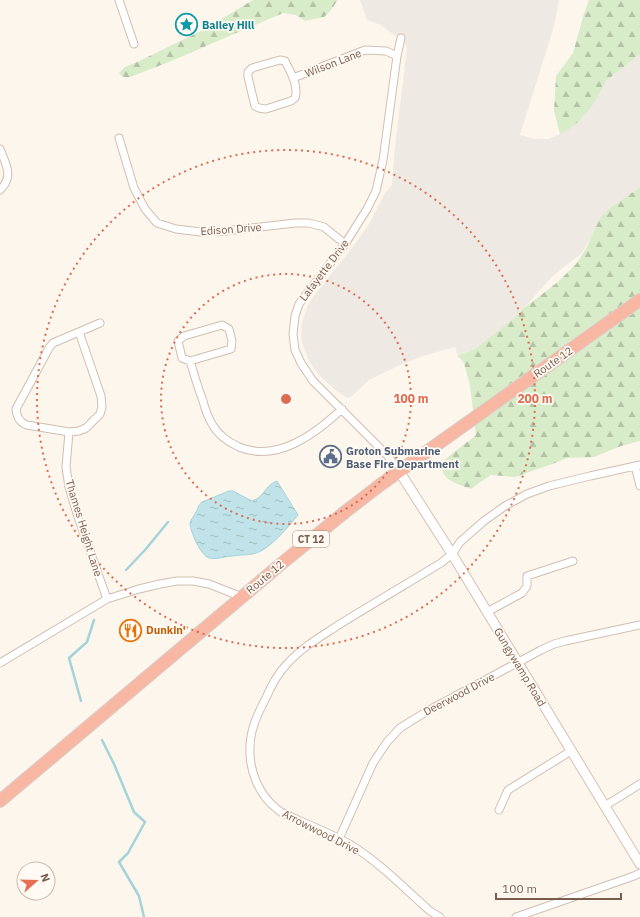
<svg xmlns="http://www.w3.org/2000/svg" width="640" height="917" viewBox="0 0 640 917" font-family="'IBM Plex Sans',sans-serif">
<defs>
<pattern id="forest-firs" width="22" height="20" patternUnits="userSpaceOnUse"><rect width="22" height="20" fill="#d8ecc9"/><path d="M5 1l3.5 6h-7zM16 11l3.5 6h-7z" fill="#b4c2a5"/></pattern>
<pattern id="water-ripples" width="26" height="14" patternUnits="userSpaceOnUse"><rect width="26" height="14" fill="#bfe3e8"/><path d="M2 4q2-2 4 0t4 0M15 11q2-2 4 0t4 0" fill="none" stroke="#a0bbbe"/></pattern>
</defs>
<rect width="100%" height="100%" fill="#fdf6ec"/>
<path fill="#efe9e4" d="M360,0H559L554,26L520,135L535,139H549L568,130L578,122L595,102L606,81L640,54V187L610,208L581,254L560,270L550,279L524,308L513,319L476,348L458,356L455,347L423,356L400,365L369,380L351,397L347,398L335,390L320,376L310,363L306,354L301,339L302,323L307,307L313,297L355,244L369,224L385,193L392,185L395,146L407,49L405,43L381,25L367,20Z"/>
<path fill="url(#forest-firs)" d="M253,0H338L330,11L324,17L305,21L296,15L283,13L169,62L130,77H123L119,73L125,67L137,62L201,31Z
M589,0H640V54L606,81L595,102L588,111L578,122L568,130L560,134L554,111L556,76L573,53L583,17Z
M640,187V441L621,446L594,457L567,458L555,463L515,477L491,475L479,483L471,489C463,486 449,482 444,475C442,471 443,466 443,461L476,435L470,386L464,363L458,356L476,348L513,319L524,308L558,282L577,263L587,247L600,218L610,208Z"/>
<path fill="url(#water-ripples)" stroke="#a5d3da" d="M277,481L298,515C289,526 274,544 261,551C252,556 243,554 233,556C226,556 216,560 209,558C201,556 190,531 190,523C191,519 194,516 196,512C198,509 198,505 202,502L229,491H233L252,501C265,497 265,485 277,481Z"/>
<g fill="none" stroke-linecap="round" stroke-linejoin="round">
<path stroke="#a5d3da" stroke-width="2.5" d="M126,570L145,550L168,522
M81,701L69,658L87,642L94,620
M102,740L114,764L134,812L145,822L128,853L119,862L139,896L144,917"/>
<defs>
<path id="street" d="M119,0L134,44
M280,60L285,61C290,71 299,86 295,98L291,101L266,109C261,109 258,108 255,106L248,77V72L252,68Z
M293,78L365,50L386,51L397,56
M119,138L134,188L145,209L157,223L176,229L201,232L225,231L295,223H309L324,227L345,244
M0,149C6,164 14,177 0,190
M79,332L101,396L102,407L100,414L86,428L79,431L69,432L27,425C19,422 17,417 16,409L49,348L53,343L100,323
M190,361L231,349L232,341L229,329L222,325L184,336L178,341L182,358L190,361C194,374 198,388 203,401C205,409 208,417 212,424C218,435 228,442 239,447C277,463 315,434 342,409
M69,432L66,467L69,487L78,517L107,599
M635,466L640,486
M399,471L387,455L313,381L301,363L295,350L293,334L295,316L299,304L345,244L367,209L376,191L383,160L397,56L401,38
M487,612L522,593L527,586V576L573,561
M0,663L107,599L139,589L160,584L177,581H193L209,584L242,597
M605,806L640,784
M499,810L508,790L571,751
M339,839L373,763L387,742L400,728L416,718L431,709L541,650L554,644L565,641L640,625
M440,917L430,911C404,888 380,863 351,845C334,835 314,827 296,819C290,816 282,814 277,809C259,795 249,771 250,748C250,730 257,715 265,700C271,686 277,674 287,664C302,647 322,636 340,624C374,603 408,583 441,563L452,554L460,542L484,521L505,506L527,494L549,486L590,476L640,465
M516,917L634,876L640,873"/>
<path id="secondary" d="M399,471L452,554L640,864"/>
<path id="highway" d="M0,801L281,564L345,512L380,485L640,300"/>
</defs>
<use href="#street" stroke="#d1beb0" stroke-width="9"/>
<use href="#secondary" stroke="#d6c0b0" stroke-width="11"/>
<use href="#highway" stroke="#dad1cd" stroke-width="14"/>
<use href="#street" stroke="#fff" stroke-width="7"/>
<use href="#secondary" stroke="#fff" stroke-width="9"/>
<use href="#highway" stroke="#f7b7a3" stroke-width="12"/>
</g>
<g fill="none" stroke="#dc6d51" stroke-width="2" stroke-dasharray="2 4">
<circle cx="286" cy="399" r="125"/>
<circle cx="286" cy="399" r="249"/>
</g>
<defs>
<symbol id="sight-ring" viewBox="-11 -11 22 22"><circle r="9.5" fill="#fffaf3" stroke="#0f9aa8" stroke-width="1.5"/><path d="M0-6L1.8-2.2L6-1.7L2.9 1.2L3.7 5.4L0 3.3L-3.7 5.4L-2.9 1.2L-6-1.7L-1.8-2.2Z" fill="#0f9aa8"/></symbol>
<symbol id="civic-ring" viewBox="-11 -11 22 22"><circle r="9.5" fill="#fffaf3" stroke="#5c6f8a" stroke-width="1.5"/><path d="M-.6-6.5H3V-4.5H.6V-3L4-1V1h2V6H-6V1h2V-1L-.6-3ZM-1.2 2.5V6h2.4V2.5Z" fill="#5c6f8a"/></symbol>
<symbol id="restaurant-ring" viewBox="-11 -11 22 22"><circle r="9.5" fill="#fffaf3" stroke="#e8710a" stroke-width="1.5"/><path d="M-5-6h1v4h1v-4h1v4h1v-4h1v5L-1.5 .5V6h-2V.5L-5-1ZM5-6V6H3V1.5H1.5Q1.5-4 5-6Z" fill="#e8710a"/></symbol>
</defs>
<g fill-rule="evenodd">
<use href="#sight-ring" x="174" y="12" width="25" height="25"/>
<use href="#civic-ring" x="318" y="444" width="25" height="25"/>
<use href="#restaurant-ring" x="118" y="618" width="25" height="25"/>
</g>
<g text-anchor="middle" stroke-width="3.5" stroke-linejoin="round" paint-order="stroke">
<rect fill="#fffaf3" stroke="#a28b7f" stroke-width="1" x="293" y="531" width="36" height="16" rx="3"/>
<g font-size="10" font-weight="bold" fill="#7a5c4d">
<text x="311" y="543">CT 12</text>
</g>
<g font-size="11" font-weight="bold" fill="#0d838f" stroke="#fffaf3" text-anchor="start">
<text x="202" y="29">Bailey Hill</text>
</g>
<g font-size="11" fill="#7a5c4d" stroke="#fffaf3">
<text transform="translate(333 63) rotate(-21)" y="4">Wilson Lane</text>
<text transform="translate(231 229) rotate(-4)" y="4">Edison Drive</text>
<text transform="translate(324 270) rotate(-53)" y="4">Lafayette Drive</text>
<text transform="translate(553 362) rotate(-35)" y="4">Route 12</text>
<text transform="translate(84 528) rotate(73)" y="4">Thames Height Lane</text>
<text transform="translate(265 577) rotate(-40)" y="4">Route 12</text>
<text transform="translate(520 667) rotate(59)" y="4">Gungywamp Road</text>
<text transform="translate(459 694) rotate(-28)" y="4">Deerwood Drive</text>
<text transform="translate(321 832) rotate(27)" y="4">Arrowwood Drive</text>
</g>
<g font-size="11" font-weight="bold" fill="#4e5e75" stroke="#fffaf3" text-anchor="start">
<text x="346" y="455">Groton Submarine<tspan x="346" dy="13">Base Fire Department</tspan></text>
</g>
<g font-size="11" font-weight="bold" fill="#c56008" stroke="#fffaf3" text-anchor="start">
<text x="146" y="634">Dunkin'</text>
</g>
</g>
<circle cx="286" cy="399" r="6" fill="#dc6d51" stroke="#fffaf3" stroke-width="2"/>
<g font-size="12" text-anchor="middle" font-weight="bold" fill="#dc6d51" stroke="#fffaf3" stroke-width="3.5" stroke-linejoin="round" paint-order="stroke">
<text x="411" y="403">100 m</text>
<text x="535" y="403">200 m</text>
</g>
<g transform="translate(36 881) rotate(70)"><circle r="19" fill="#fffaf3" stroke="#cabbb1"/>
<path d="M0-3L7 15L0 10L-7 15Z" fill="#e76f51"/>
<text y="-6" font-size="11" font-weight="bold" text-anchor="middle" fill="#7a5c4d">N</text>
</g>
<path d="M496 893v6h125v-6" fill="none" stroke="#7a5c4d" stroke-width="2"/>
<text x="502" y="893" font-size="12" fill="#7a5c4d" stroke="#fffaf3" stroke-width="3" paint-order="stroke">100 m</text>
</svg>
